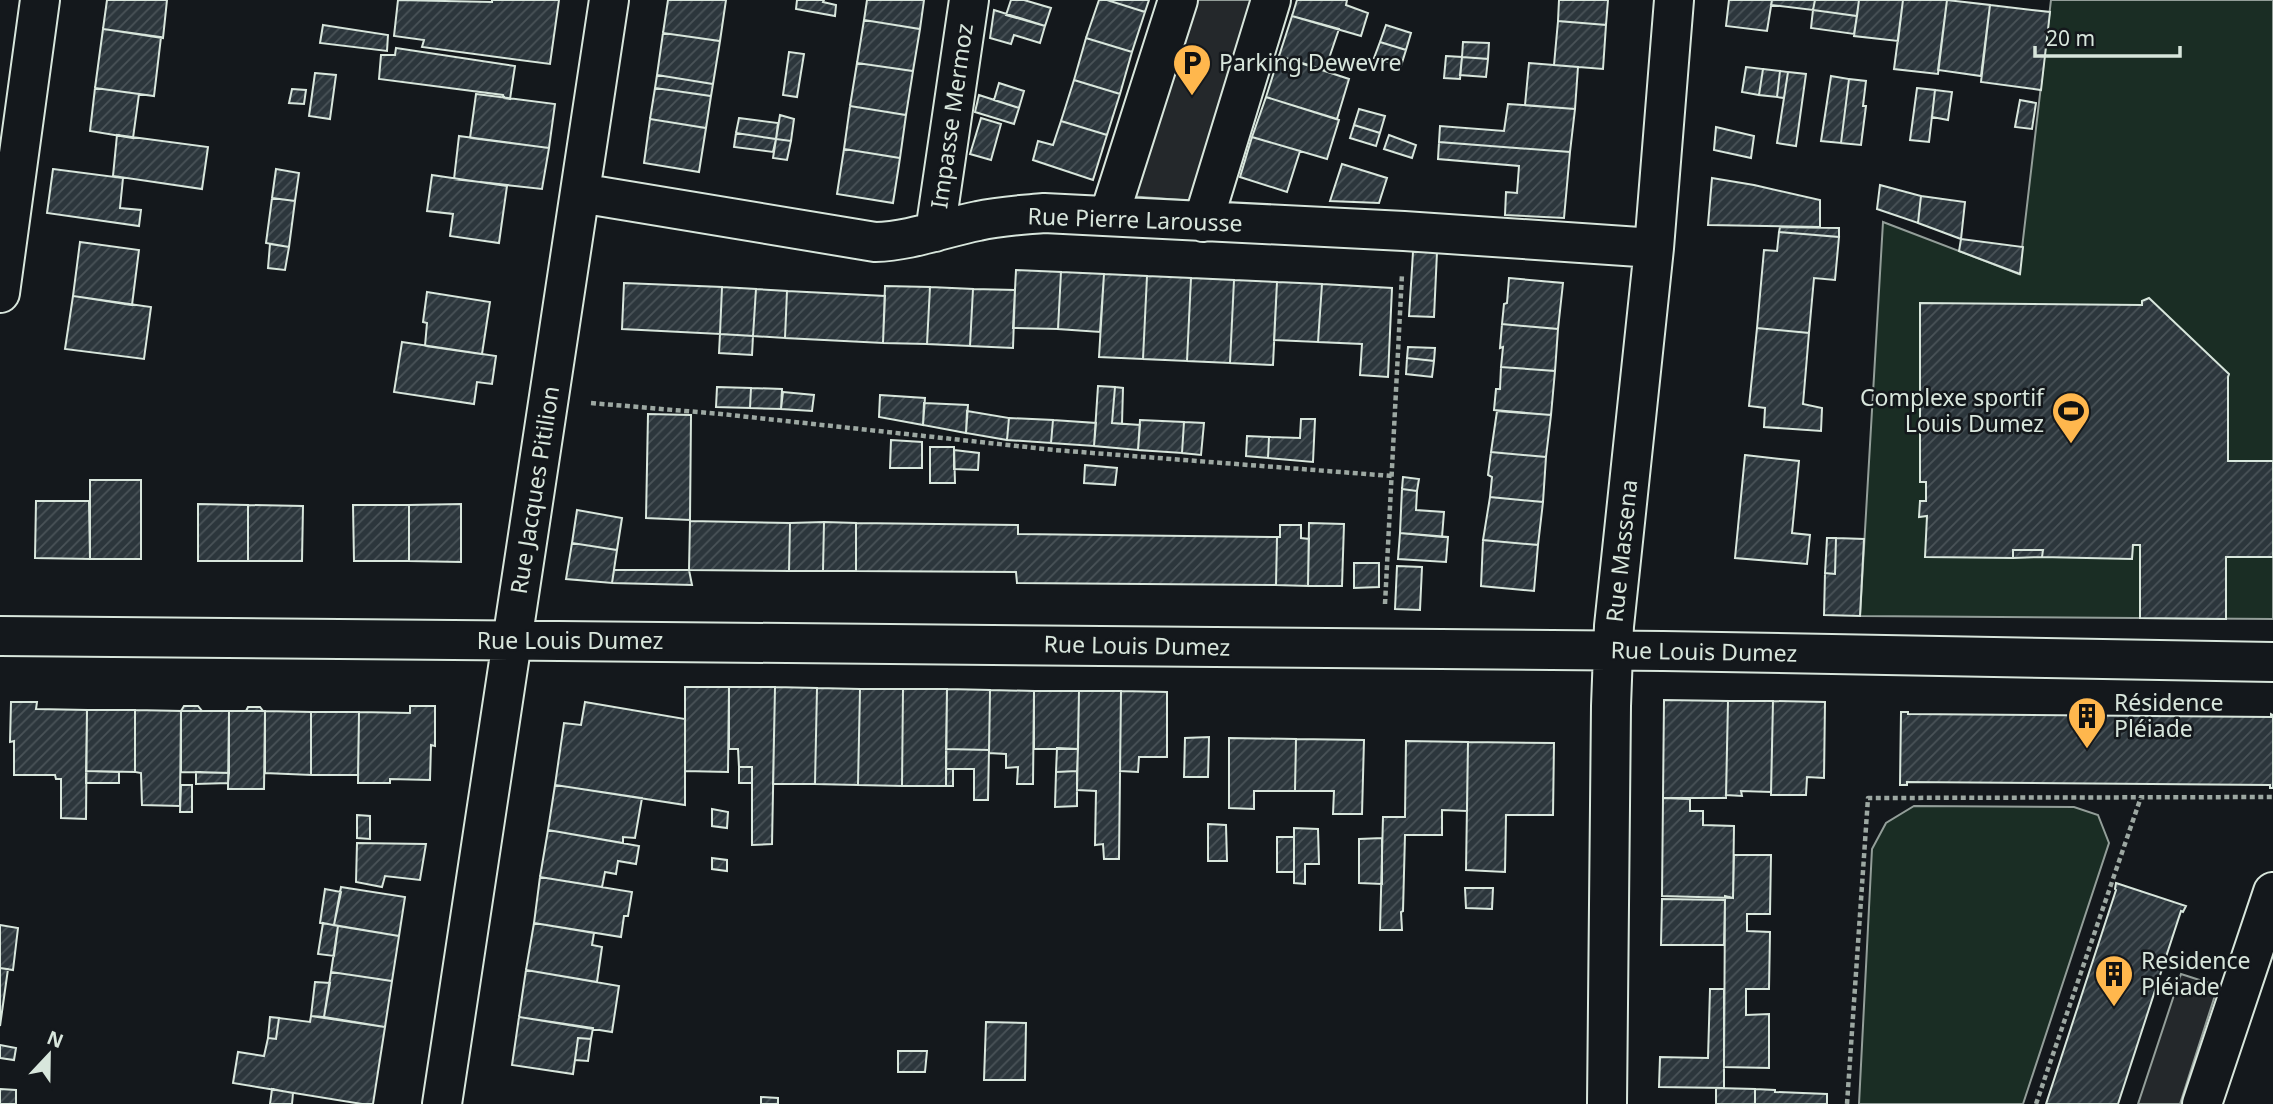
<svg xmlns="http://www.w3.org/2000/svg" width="2273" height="1104" viewBox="0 0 2273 1104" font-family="'Noto Sans',sans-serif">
<defs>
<pattern id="building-hatch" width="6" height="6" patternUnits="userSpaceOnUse" patternTransform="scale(1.75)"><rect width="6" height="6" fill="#2c363c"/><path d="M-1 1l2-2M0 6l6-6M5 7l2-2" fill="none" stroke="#4a5358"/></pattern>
</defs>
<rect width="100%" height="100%" fill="#14181c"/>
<path fill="#1a2d24" stroke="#939e99" stroke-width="2" d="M2051,0H2273V619L1860,616L1883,222L2019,274Z
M1914,806L2074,807L2098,815L2109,843L2023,1104H1859L1872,849L1886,823Z"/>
<path fill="#24282b" stroke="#939e99" stroke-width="2" d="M1168,0H1275L1220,203L1102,194Z
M2181,974L2218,986L2180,1104H2138Z"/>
<path fill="url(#building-hatch)" stroke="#d8e6dc" stroke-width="2" d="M107,0H167L163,38L103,29Z
M398,0L492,2V0H559L550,64L422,47L424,40L394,36Z
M668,0H726L720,41L663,33Z
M797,0H824L823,2L836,5L835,16L796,9Z
M867,0H924L920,29L864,20Z
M1011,0H1024L1051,8L1045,26L1006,15Z
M1099,0H1107L1145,12L1132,52L1086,38Z
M1107,0H1149L1145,12Z
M1297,0H1347L1346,5L1368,13L1361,36L1292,16Z
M1559,0H1608L1606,25L1558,21Z
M1729,0H1772L1767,31L1726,26Z
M1772,0H1815L1813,10L1771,5Z
M1815,0H1859L1857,16L1813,10Z
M1859,0H1903L1898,41L1854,36Z
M1903,0H1947L1938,74L1894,69Z
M1947,0L1990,5L1981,76L1938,70Z
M1990,5L2050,12L2041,90L1981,82Z
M994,10L1045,26L1040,43L1014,35L1011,44L990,38Z
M1813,10L1857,16L1854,34L1811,28Z
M1292,16L1339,29L1325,70L1279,56Z
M864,20L920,29L913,71L857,63Z
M1558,21L1606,25L1603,69L1554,65Z
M323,25L388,35L387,51L320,43Z
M1386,25L1411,33L1406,50L1380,42Z
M103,29L161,37L154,96L95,88Z
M663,33L720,41L713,84L657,75Z
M1086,38L1132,52L1120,94L1074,80Z
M1380,42L1406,50L1401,66L1374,58Z
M1463,42L1489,43L1488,59L1462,57Z
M396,48L515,66L510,99L504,98L503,95L379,79L381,55H395Z
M789,52L804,54L797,97L783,95Z
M1279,56L1349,79L1337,119L1266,97Z
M1446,56L1462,57L1460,79L1444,78Z
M1462,57L1488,59L1486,77L1460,75Z
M857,63L913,71L906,115L850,106Z
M1529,63L1578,67L1575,109L1525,105Z
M1746,67L1763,69L1759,95L1742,92Z
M1763,69L1780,71L1777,97L1759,95Z
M1780,71L1788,72L1784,98L1777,97Z
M1788,72L1806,74L1796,146L1777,143Z
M315,73L336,75L330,119L309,116Z
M657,75L713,84L711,96L655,88Z
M1831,76L1849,79L1841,143L1821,141Z
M1849,79L1866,81L1863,106H1866L1861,145L1841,143Z
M1074,80L1120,94L1107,135L1061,121Z
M999,83L1024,91L1019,108L994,100Z
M95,88L139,94L133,138L90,131Z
M655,88L711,96L706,128L650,119Z
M1917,88L1935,90L1929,142L1910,140Z
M292,89L306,90L304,104L289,103Z
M1935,90L1952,92L1948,120L1932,117Z
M476,94L555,104L549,148L470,138Z
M979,95L1019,108L1014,124L975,112Z
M1266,97L1339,120L1327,159L1252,137Z
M2020,100L2036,103L2032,129L2015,127Z
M1508,104L1575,109L1570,152L1439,142L1440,126L1504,131Z
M850,106L906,115L900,158L844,149Z
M1359,109L1385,116L1380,133L1354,125Z
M780,115L794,119L791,141L776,139Z
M739,118L778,123L776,139L736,133Z
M981,118L1001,124L991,160L970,154Z
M650,119L706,128L699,172L644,163Z
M1061,121L1107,135L1093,180L1033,160L1038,141L1053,145Z
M1354,125L1380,133L1376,146L1350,138Z
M1716,127L1754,136L1751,158L1714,150Z
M736,133L776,139L773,152L734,147Z
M117,135L208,147L202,189L113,176Z
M1389,135L1416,145L1412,158L1384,149Z
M459,136L549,148L542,189L454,179Z
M1252,137L1300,151L1287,192L1240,177Z
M776,139L791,141L787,160L773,158Z
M1439,142L1570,152L1564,218L1505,215L1506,192L1517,193L1519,166L1438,159Z
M844,149L900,158L893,203L837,194Z
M1342,164L1387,178L1379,203L1330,201Z
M53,169L123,178L120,208L141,210L139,226L47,213Z
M276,169L299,173L295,201L272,198Z
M432,175L507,186L499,243L450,236L453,214L427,211Z
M1712,178L1754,185L1820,200V227L1708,225Z
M1880,185L1921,196L1918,223L1877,209Z
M1921,196L1965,202L1961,239L1918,223Z
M272,198L295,201L289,247L266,243Z
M1780,227L1839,228V237L1779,232Z
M1779,232L1839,237L1835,280L1814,278L1809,333L1757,328L1764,250L1777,251Z
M1961,239L2023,247L2020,274L1959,251Z
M80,242L139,250L132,305L73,296Z
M270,244L289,247L285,270L268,268Z
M1413,252H1437L1434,317L1409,316Z
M1016,270L1061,272L1058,329L1013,328Z
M1061,272L1104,274L1100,332L1058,329Z
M1104,274L1147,276L1143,359L1099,357Z
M1147,276L1191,278L1187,361L1143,359Z
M1191,278L1234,280L1230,363L1187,361Z
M1509,278L1563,283L1558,329L1502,324L1504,304L1507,303Z
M1234,280L1277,282L1273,365L1230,363Z
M1277,282L1322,284L1318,342L1274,340Z
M624,283L722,287L720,334L622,329Z
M1322,284L1392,288L1388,377L1360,375L1362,344L1318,342Z
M885,286L930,287L927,344L883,343Z
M722,287L756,289L753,336L720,334Z
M930,287L973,289L970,346L927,344Z
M756,289L787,291L785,338L753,336Z
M973,289L1015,290L1013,348L970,346Z
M787,291L885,296L883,343L785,338Z
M427,292L490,302L482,354L425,346L427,323L423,322Z
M73,296L151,307L144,359L65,349Z
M2149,298L2229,374L2228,377V461H2273V557H2226V619L2140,618V545H2133L2132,559L2042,557L2043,550H2013V558L1925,557L1927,516L1919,517L1920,501H1926V482H1920V303L2142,305V301Z
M1502,324L1558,329L1555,371L1501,367L1503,347L1500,348Z
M1757,328L1809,333L1803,404L1822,408L1821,431L1764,427L1765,408L1749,406Z
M720,334L753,336L752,355L719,353Z
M402,342L496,356L492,384L477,382L474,404L394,392Z
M1408,347L1435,348L1434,361L1407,358Z
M1407,358L1434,361L1432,377L1406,374Z
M1501,367L1555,371L1551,415L1494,410L1496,389H1500Z
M1098,386L1115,387L1112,423L1140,425L1138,450L1094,446Z
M717,387L751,388L750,408L716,407Z
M1115,387L1123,388L1122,424L1112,423Z
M751,388L782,389L781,409L750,408Z
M783,392L814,395L812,411L781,409Z
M880,395L925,398L923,425L879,417Z
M924,403L968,405L966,433L923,425Z
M967,411L1009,418L1007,440L966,433Z
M1497,411L1551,415L1546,457L1491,452Z
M648,414L691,415L690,520L646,518Z
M1009,418L1053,420L1051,443L1007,440Z
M1301,419H1315L1313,462L1268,458L1269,437L1300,438Z
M1053,420L1096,423L1094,446L1051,443Z
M1140,420L1184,422L1182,453L1138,450Z
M1184,422L1204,423L1201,455L1182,453Z
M1247,436L1269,437L1268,458L1246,456Z
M891,440L922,442V468H890Z
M930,447H954L955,483H930Z
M954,450L979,453L978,470L954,469Z
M1491,452L1546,457L1543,502L1490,497L1492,477L1488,475Z
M1745,455L1799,461L1792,533L1810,535L1807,564L1735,558Z
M1085,465L1117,468L1115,485L1084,483Z
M1403,477L1419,479L1417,491L1402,489Z
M90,480H141V559H90Z
M1402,489L1417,491L1416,510L1444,512L1442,537L1400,533Z
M1490,497L1543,502L1538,545L1483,540Z
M36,501H89L90,559L35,558Z
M198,504L248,505V561H198Z
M461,504V562L409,561V505Z
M248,505L303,506L302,561H248Z
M353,505H409V561H354Z
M577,510L622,518L617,550L572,543Z
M690,521L790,523L789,571L689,570Z
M824,522L823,571H789L790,523Z
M824,522L856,523V571H823Z
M856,523L1018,525V534L1277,537L1276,585L1017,583L1016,572L856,571Z
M1309,523L1344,524L1342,586H1308Z
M1280,525H1301V538L1309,539L1308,586L1276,585L1277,537H1280Z
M1400,533L1448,537L1446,562L1398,559Z
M1827,538H1836L1835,574L1825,573Z
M1836,538L1864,539L1860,616L1824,615L1825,573L1835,574Z
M1483,540L1538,545L1534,591L1481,586Z
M572,543L617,550L612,583L566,579Z
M2013,550H2043L2042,557L2013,558Z
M1354,563H1379V587L1354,588Z
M1397,566L1422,567L1420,610L1395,609Z
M614,570H689L692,585L612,583Z
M685,687H729L728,772L685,771Z
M729,687H775L772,844L752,845V767H739L738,749H729Z
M775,687L817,688L815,784H773Z
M817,688L860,689L858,785L815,784Z
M860,689H903L902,786L858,785Z
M903,689H947L946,786H902Z
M947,689L990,690L989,750L946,749Z
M990,690L1034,691L1033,784H1017L1018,767L1006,768V754L989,753Z
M1034,691H1079L1078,749H1034Z
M1079,691H1121L1119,859H1104L1103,844L1095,845L1096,791L1077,790Z
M1121,691L1167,692V757H1139L1138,772L1120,771Z
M1664,700L1728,701L1726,798H1663Z
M1728,701H1773L1771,792L1741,791L1742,796L1726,795Z
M1773,701L1825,702L1824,778L1807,777L1806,795H1771Z
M11,702H37L36,709L87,710L86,819L61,818V779H56L55,775H14V741L10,742Z
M585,702L685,719V805L555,785L564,723L581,725Z
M184,706H198L202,711H181Z
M410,706H435V746L431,745L430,780L390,779V783H358L359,712L410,713Z
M248,707H260L263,711H246Z
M87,710H135V772L86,771Z
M135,710L181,711L180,806L142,805L141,773L135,772Z
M181,711H229V773L181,772Z
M229,711H265L264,789H228Z
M265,711L311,712V775L265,773Z
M311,712H359L358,775H311Z
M1901,712H1908V714L2271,717V714L2273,715V788H2270V785L1907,782V785H1900Z
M1209,737L1208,777H1184L1185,738Z
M1229,738L1296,739L1295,791H1254V809L1229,808Z
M1296,739L1364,740L1362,814H1333L1334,791H1295Z
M1406,741L1468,742L1467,811L1442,810V835H1405L1403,911L1401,912L1402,930H1380L1383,817H1405Z
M1468,742L1554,743L1553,815H1506L1505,872L1466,870Z
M1057,748L1078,749L1077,771L1056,772Z
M946,749L989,750L988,800H974V769H946Z
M739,767H752V783H739Z
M946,769H953V786H946Z
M86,771L119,772V783H86Z
M1077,771V806L1055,807L1056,772Z
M196,772L229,773L228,783L196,784Z
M181,785H192V812H180Z
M555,785L642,798L635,838L623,837V843L548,830Z
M1663,798L1690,799V811H1703V825L1734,826L1733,898L1662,896Z
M712,809L728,812L727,828L712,826Z
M357,815L370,816V839L357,838Z
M1208,824L1226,825L1227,861H1208Z
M1294,828L1318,829L1319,864H1305V884L1294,883Z
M548,830L639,846L636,864L618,861L616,874L605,872L602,887L540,877Z
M1277,837H1294V872H1277Z
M1382,838V884L1359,883V839Z
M357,843L426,844L420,880L385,876L382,887L356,882Z
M1734,855H1771L1770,914H1747V931L1770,932L1769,989H1746V1015L1769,1014V1068L1724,1067L1725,896L1733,898Z
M712,858L727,860V871L712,869Z
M540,877L632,892L628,916H624L621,937L534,923Z
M2116,883L2186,906L2183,912L2181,911L2118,1104H2046L2116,890L2115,889Z
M341,887L405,897L399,936L334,925Z
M1465,888H1493L1492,909L1466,908Z
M325,889L341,892L334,925L320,923Z
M1662,899L1725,900L1724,945H1661Z
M323,923L338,926L334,956L318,954Z
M534,923L594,933L592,945L602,947L597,982L526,970Z
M0,925L18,928L13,970L0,968Z
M338,926L399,936L392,981L331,972Z
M0,968L8,969L0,1026Z
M526,970L619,986L612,1032L519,1017Z
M331,972L392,981L385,1027L324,1017Z
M315,982L330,983L324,1017L311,1016Z
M1710,989H1724V1088L1659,1087L1660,1057L1708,1058Z
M311,1016L385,1027L373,1104H362L233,1083L238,1052L264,1056L268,1038L276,1039L279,1018L310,1022Z
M270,1017L279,1018L276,1039L268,1038Z
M519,1017L593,1028L591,1039L578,1038L573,1074L512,1065Z
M986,1022L1026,1023L1025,1080H984Z
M578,1038L591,1039L588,1061L575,1060Z
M0,1045L16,1048L14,1060L0,1058Z
M898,1051H927L925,1072H898Z
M1716,1088L1755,1089V1104H1716Z
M0,1089L16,1090V1104H0Z
M272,1089L293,1093L292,1104H270Z
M1755,1089L1775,1090V1092L1827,1094V1104H1755Z
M761,1097L778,1098V1104H761Z"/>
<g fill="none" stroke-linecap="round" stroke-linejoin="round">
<defs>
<path id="street" d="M580,193L875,242C911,241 943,228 978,221C1000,216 1022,215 1044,213L1404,231L1654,248
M1109,216L1178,0
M1203,222L1271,0
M935,232L969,0
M0,293L40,0
M0,636L1663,651L2273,662
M442,1104L609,0
M1607,1104L1611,706L1614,626L1654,248L1674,0
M2202,1104L2273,892"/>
</defs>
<use href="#street" stroke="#d8e6dc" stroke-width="42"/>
<path stroke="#9da8a2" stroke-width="4.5" stroke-dasharray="5 3.5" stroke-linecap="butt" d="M591,403L721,414L1054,450L1392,476
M1385,604L1402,274
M1847,1104L1868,798L2273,797
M2036,1104L2141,797"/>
<use href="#street" stroke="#14181c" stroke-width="38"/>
</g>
<defs>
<symbol id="parking-pin" viewBox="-11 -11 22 30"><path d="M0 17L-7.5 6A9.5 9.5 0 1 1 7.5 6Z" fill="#ffb74d" stroke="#14181c"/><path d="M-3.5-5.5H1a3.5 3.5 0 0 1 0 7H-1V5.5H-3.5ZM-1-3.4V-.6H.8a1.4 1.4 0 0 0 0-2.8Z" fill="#111"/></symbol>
<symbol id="stadium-pin" viewBox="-11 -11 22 30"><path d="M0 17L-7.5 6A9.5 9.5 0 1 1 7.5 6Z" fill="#ffb74d" stroke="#14181c"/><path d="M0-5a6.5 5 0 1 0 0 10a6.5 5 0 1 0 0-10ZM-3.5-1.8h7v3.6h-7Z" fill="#111"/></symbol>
<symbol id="building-pin" viewBox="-11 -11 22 30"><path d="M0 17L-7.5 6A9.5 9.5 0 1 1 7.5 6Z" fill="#ffb74d" stroke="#14181c"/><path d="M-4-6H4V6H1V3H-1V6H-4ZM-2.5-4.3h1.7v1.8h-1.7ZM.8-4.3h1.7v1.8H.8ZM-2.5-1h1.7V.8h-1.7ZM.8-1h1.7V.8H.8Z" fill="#111"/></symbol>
</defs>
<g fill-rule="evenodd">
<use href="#parking-pin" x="1170" y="41" width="44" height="60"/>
<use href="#stadium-pin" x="2049" y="389" width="44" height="60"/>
<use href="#building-pin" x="2065" y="694" width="44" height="60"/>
<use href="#building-pin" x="2092" y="952" width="44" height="60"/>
</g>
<g text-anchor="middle" stroke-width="5" stroke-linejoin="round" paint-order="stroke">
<g font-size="23" fill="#d8e6dc" stroke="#14181c" text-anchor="start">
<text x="1219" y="71">Parking Dewevre</text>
<text x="2044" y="406" text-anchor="end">Complexe sportif<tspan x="2044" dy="26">Louis Dumez</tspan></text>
<text x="2114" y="711">Résidence<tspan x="2114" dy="26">Pléiade</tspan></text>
<text x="2141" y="969">Residence<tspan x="2141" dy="26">Pléiade</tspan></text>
</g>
<g font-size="23" fill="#d8e6dc" stroke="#14181c">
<text transform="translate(952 116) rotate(-82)" y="8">Impasse Mermoz</text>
<text transform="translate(1135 220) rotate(2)" y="8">Rue Pierre Larousse</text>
<text transform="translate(535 490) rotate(-81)" y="8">Rue Jacques Pitilion</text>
<text transform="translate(1622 551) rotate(-84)" y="8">Rue Massena</text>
<text x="570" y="649">Rue Louis Dumez</text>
<text transform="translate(1137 646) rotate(1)" y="8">Rue Louis Dumez</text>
<text transform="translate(1704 652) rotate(1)" y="8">Rue Louis Dumez</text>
</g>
</g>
<g transform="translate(49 1055) rotate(22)" stroke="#14181c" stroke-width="5" paint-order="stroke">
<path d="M0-5L12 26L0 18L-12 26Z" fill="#d8e6dc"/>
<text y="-10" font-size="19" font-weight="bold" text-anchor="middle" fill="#d8e6dc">N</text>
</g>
<path d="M2035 46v10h145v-10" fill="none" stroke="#d8e6dc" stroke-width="3.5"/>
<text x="2046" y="46" font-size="21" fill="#d8e6dc" stroke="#14181c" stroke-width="5" paint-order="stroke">20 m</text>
</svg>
